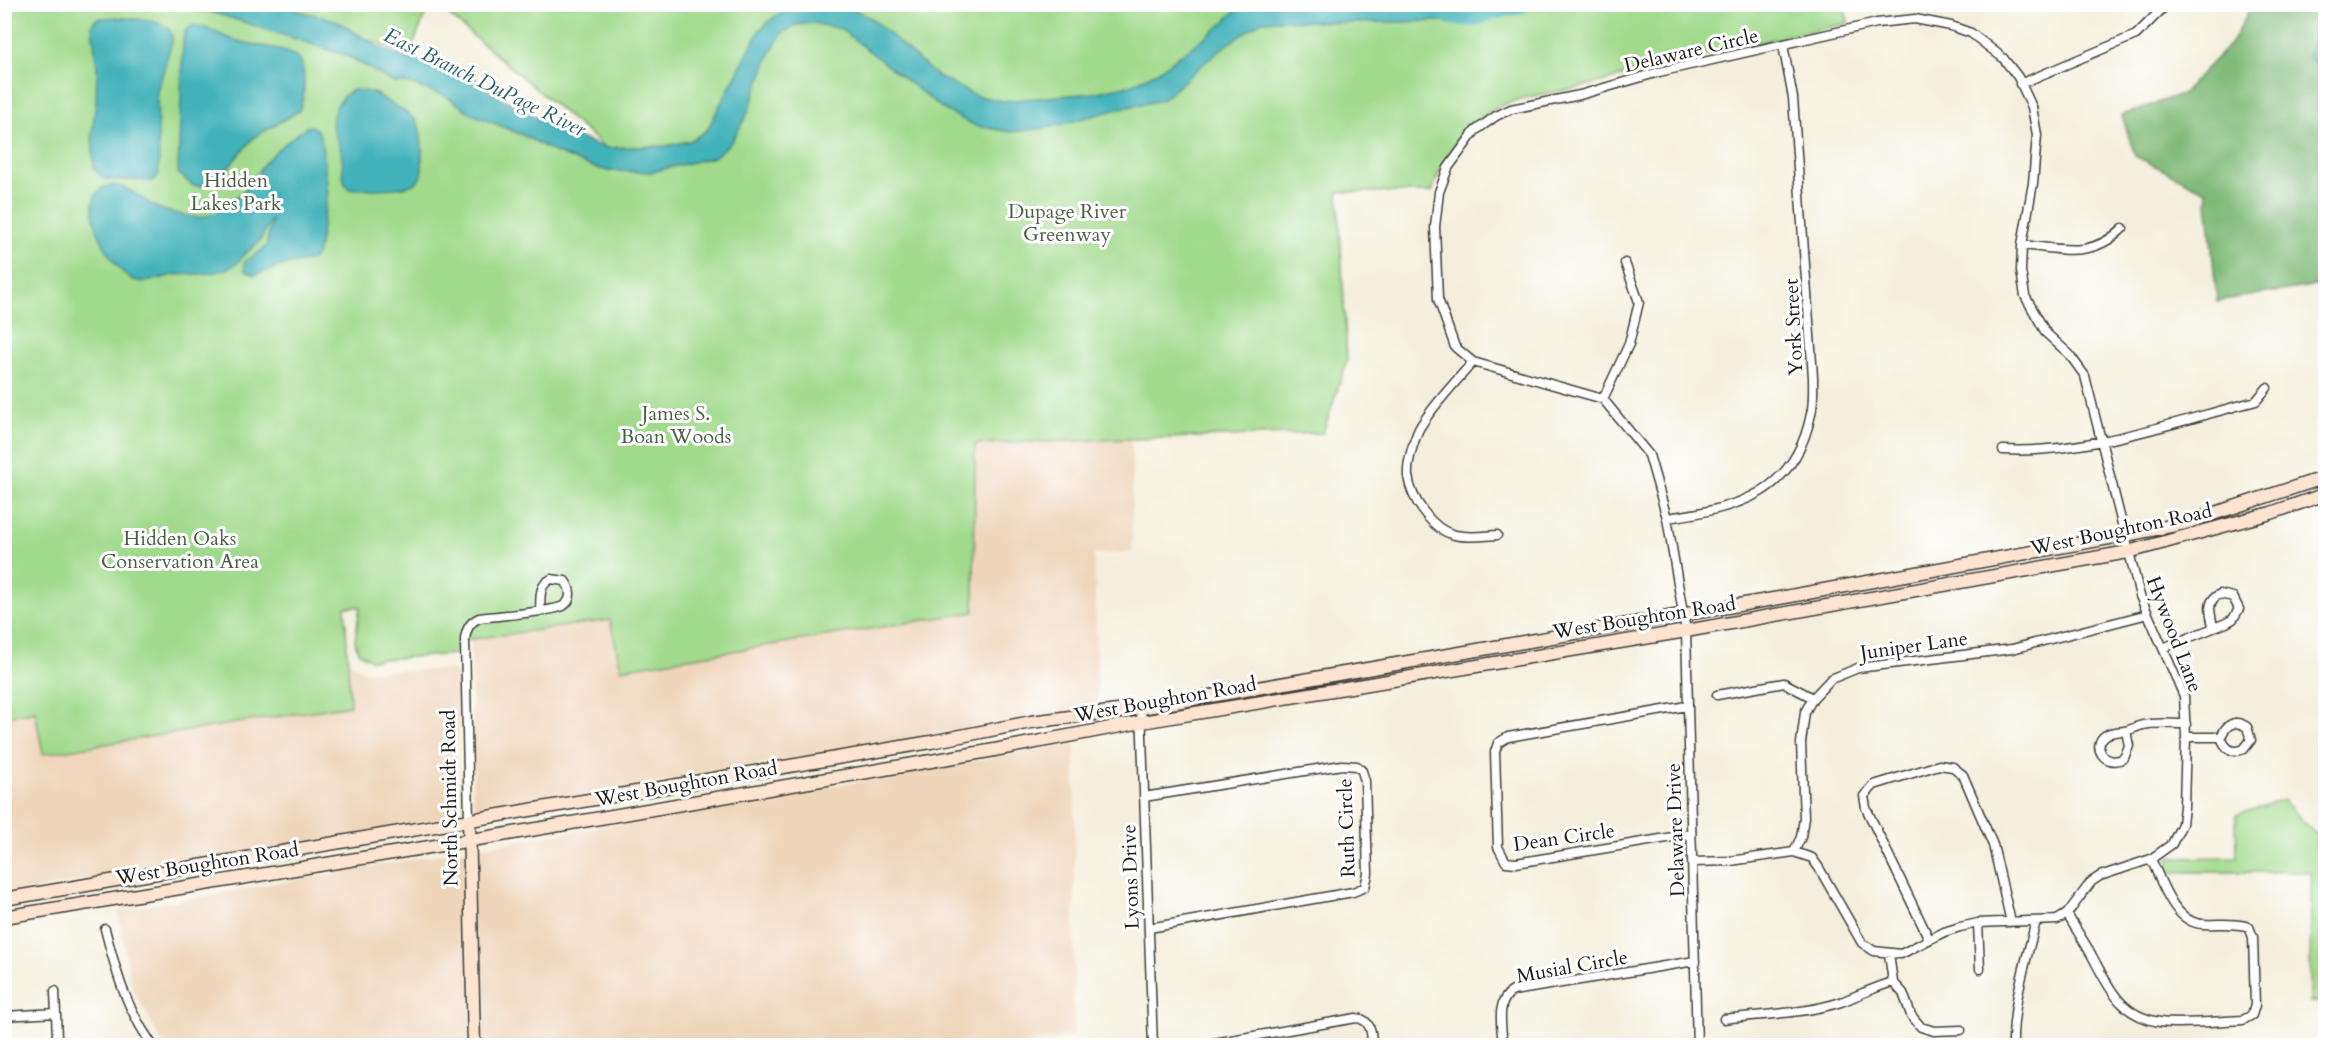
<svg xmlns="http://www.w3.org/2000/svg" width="2330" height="1050" viewBox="0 0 2330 1050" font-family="Cardo,serif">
<rect width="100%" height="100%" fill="#fff"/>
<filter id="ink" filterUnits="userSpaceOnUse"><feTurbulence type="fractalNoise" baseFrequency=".0167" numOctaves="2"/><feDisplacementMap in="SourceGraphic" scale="12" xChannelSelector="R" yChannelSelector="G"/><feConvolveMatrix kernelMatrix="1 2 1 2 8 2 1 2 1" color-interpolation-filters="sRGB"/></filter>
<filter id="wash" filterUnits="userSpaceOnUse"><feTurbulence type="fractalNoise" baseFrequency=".008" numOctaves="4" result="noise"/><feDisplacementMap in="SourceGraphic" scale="24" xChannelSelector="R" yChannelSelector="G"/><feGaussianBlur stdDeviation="1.35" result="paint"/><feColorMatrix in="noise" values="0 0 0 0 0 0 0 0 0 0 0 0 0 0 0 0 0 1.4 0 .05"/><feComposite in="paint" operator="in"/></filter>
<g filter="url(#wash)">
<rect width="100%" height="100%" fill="#f4efdc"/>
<path fill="#efd6bb" d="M1132,438V552L1094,554L1098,710L984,726L492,812H482L477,807L473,801L471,639L611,620L622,669L974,612L975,444Z
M347,660L363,671L442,670H451L457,674L459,678V720L455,762V809L450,817L441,821L5,895V717L35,711L43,754L349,705Z
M1075,743L1074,1035L1014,1046L163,1045L131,984L118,911Z"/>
<path fill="#a1da8c" stroke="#5e7b54" stroke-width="1.5" d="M5,5H190L331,49L368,66L394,83H407L446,96L472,114L651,172L713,157L690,141L666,146L606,148L437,5H1844L1848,23C1790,36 1732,48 1674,62C1644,69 1615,79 1586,86C1555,94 1520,94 1493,110C1461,129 1442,158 1432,192H1338L1347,361L1323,433L975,444L974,612L621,669L610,620L458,641L456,654L371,660L358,652L355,641L360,607H345L350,705L43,754L35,711L5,717Z
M274,5H429L409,55Z
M2283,800L2315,834L2325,827V1002H2310L2311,872H2166L2169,858L2237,857L2236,815Z"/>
<path fill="#80ba78" stroke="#4e6b4a" stroke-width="1.5" d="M2252,5H2325V284L2217,301L2206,191L2135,156L2122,115L2182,94L2231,43Z"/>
<path fill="#42b2ba" stroke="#2f676b" stroke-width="1.5" d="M190,5H276L335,20L377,46L402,57L458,70L474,78L489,91L536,117L562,131L606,148L666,146L690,141L707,130L759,31L771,19L792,8L807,5L832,4L853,9L871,18L937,76L974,95L1002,101L1092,93L1130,85L1157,72L1220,26L1239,7L1247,5H1572L1489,12L1475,18L1445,21L1349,23L1281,20L1262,21L1217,52L1162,100L1118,109L1048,128L1012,132L976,126L943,109L841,29L813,23L797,25L782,33L770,54L746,117L731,142L714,157L651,172L608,171L590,166L554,152L527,137L472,114L446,96L407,83H394L348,56Z
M2316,5H2325V64L2315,63L2309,56L2314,31Z
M100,18C114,17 158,18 168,28C172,32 172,37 172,42L157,92L159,173L156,179L152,181L105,179L98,174L94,167L92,134L96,101L97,67L92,26L94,21Z
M195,25C209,27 218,34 231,39C253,47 281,45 300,59C306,74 305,97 299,111L254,137L227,169L212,180L202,186L192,185L178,173L183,41C184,32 185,28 195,25Z
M352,90C358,90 365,91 371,92C378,95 414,116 417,122C422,132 422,147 422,159C422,165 423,176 418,181C407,192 365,188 349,189L345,184C341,173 344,163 341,152C340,144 335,137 333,129C330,114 339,97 352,90Z
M312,126L317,130L321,137L328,192L319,245L317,254L312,260L284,265L255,275L245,271L244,262L266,247L272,219C267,225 265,232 261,239C257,245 250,249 245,254C241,257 239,262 236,264C216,277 196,273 174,275C161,277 147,285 134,280C113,273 79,208 99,191C118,174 139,199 156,207C167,212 187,217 200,217C217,216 238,198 249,185C256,177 260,167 267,160C279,148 292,137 306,127Z"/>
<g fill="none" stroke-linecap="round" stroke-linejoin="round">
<path stroke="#42b2ba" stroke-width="18" d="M1450,16L1475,18L1488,12L1521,4"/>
</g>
</g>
<g filter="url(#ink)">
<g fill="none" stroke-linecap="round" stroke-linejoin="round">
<defs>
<path id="street" d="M2020,84L2136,35L2167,4
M2022,245C2062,249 2092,259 2123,228
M1473,362L1603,399L1649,455L1667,518L1686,631L1697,1046
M1603,399L1629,344L1639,302L1625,263
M2003,450C2083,455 2178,421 2256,401L2267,388
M1667,518C1738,508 1795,494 1811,414C1814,402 1813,389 1813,377L1793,98L1783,45
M1497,535C1483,536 1469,538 1455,535C1432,530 1411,499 1408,476C1407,463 1413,444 1418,431C1427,412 1459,378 1473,362L1455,347L1438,299L1435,227L1439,192L1448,168L1475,131L1496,116L1511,109L1580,95L1659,72L1877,23L1915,19L1951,26L1971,33L2003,58L2018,77L2032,107L2037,135L2033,183L2022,245L2021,271L2025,296L2046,333L2069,354L2085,376L2140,596L2184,696L2186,737L2184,807L2182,824L2172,844L2151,859L2100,876L2091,882L2067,914L2057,920L1978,923L1960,927L1944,932L1901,954L1874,951L1862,943L1819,868L1812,858L1794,852L1730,861L1693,862
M2163,648L2226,623L2233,619L2239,609L2233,597L2220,594C2205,601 2211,614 2213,627
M1717,695L1784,683L1813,698
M1687,706L1508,737L1498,743L1495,752L1498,847L1506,862L1516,863L1691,834
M1141,708L1153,1046
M2126,731L2129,746L2124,758C2105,769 2090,745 2106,735C2112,731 2119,732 2125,731C2131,730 2137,726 2143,725C2156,722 2172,724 2186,724
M2186,737H2221C2225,749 2232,754 2244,749L2251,740L2247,727C2235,719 2226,724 2221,737
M1144,797L1342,765L1357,766L1362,771L1365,781L1368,874L1365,887L1353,892L1149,928
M469,820L465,639C467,628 469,623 479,618C495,616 552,612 563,606C573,600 571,589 565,581L551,579C538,586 541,597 540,610
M1794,852L1801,837L1804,818L1801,743L1805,712L1813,698L1831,679L1858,668L2012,649L2148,614
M2067,914C2075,928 2084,941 2091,954C2108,985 2119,1016 2160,1022C2182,1025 2219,1021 2243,1020L2252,1015L2255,1005L2253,937L2249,927C2233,922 2220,925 2203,924C2174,923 2162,882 2151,859
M1978,923L1980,969
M105,929C117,975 125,1006 153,1046
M1929,939L1866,808L1864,796L1874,785L1939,765L1953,767L1963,775L1993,845L2011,922
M1889,954L1893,982L1903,993L1911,1015L1921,1027L1934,1031L1961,1030
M55,991L57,1038
M4,1016L56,1013
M1724,1019C1762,1014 1805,1014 1841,1002C1859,995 1875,987 1893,982
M1197,1046L1356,1018C1371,1019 1372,1033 1372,1046
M1503,1046C1502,1028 1495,1000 1513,991L1695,961
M2013,1046C2012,1004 2026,962 2036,921"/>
<path id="secondary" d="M469,820L474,1046
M4,899L931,742L1031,722L1141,708L1785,597L2126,535L2185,523L2326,477
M4,917L490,837L989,751L1142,722L1686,631L2128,552L2271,513L2326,494"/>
</defs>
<use href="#street" stroke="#3c3c39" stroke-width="11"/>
<use href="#secondary" stroke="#3c3c39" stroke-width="15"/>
<use href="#street" stroke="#fff" stroke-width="8"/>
<use href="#secondary" stroke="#fde4d1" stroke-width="12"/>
</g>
</g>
<g text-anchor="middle" stroke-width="6" stroke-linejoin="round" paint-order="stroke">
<g font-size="20" fill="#1c1c1c" stroke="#fff">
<text transform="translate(1691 50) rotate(-13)" y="7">Delaware Circle</text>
<text transform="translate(1793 327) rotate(-93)" y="7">York Street</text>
<text transform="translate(2121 529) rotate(-12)" y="7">West Boughton Road</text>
<text transform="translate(1644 617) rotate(-9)" y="7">West Boughton Road</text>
<text transform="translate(2175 634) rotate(69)" y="7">Hywood Lane</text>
<text transform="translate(1914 645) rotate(-8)" y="7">Juniper Lane</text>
<text transform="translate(1165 699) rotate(-10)" y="7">West Boughton Road</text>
<text transform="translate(686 783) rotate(-10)" y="7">West Boughton Road</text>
<text transform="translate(449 798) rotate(-91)" y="7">North Schmidt Road</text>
<text transform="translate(1346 828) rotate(-92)" y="7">Ruth Circle</text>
<text transform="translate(1675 830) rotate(-92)" y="7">Delaware Drive</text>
<text transform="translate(1564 837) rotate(-8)" y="7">Dean Circle</text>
<text transform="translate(207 863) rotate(-9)" y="7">West Boughton Road</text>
<text transform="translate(1130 877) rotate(-92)" y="7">Lyons Drive</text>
<text transform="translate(1572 966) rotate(-10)" y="7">Musial Circle</text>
</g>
<g font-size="20" fill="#4b5e43" stroke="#fff">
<text x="236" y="187">Hidden<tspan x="236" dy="23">Lakes Park</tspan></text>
<text x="1067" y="218">Dupage River<tspan x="1067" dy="23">Greenway</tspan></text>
<text x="676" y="420">James S.<tspan x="676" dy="23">Boan Woods</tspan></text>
<text x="180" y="545">Hidden Oaks<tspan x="180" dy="23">Conservation Area</tspan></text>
</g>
<g font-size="21" font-style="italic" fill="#2d6063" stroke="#fff">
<text transform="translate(485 82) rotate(26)" y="7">East Branch DuPage River</text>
</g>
</g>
<rect width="2330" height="1050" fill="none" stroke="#fff" stroke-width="24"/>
</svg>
